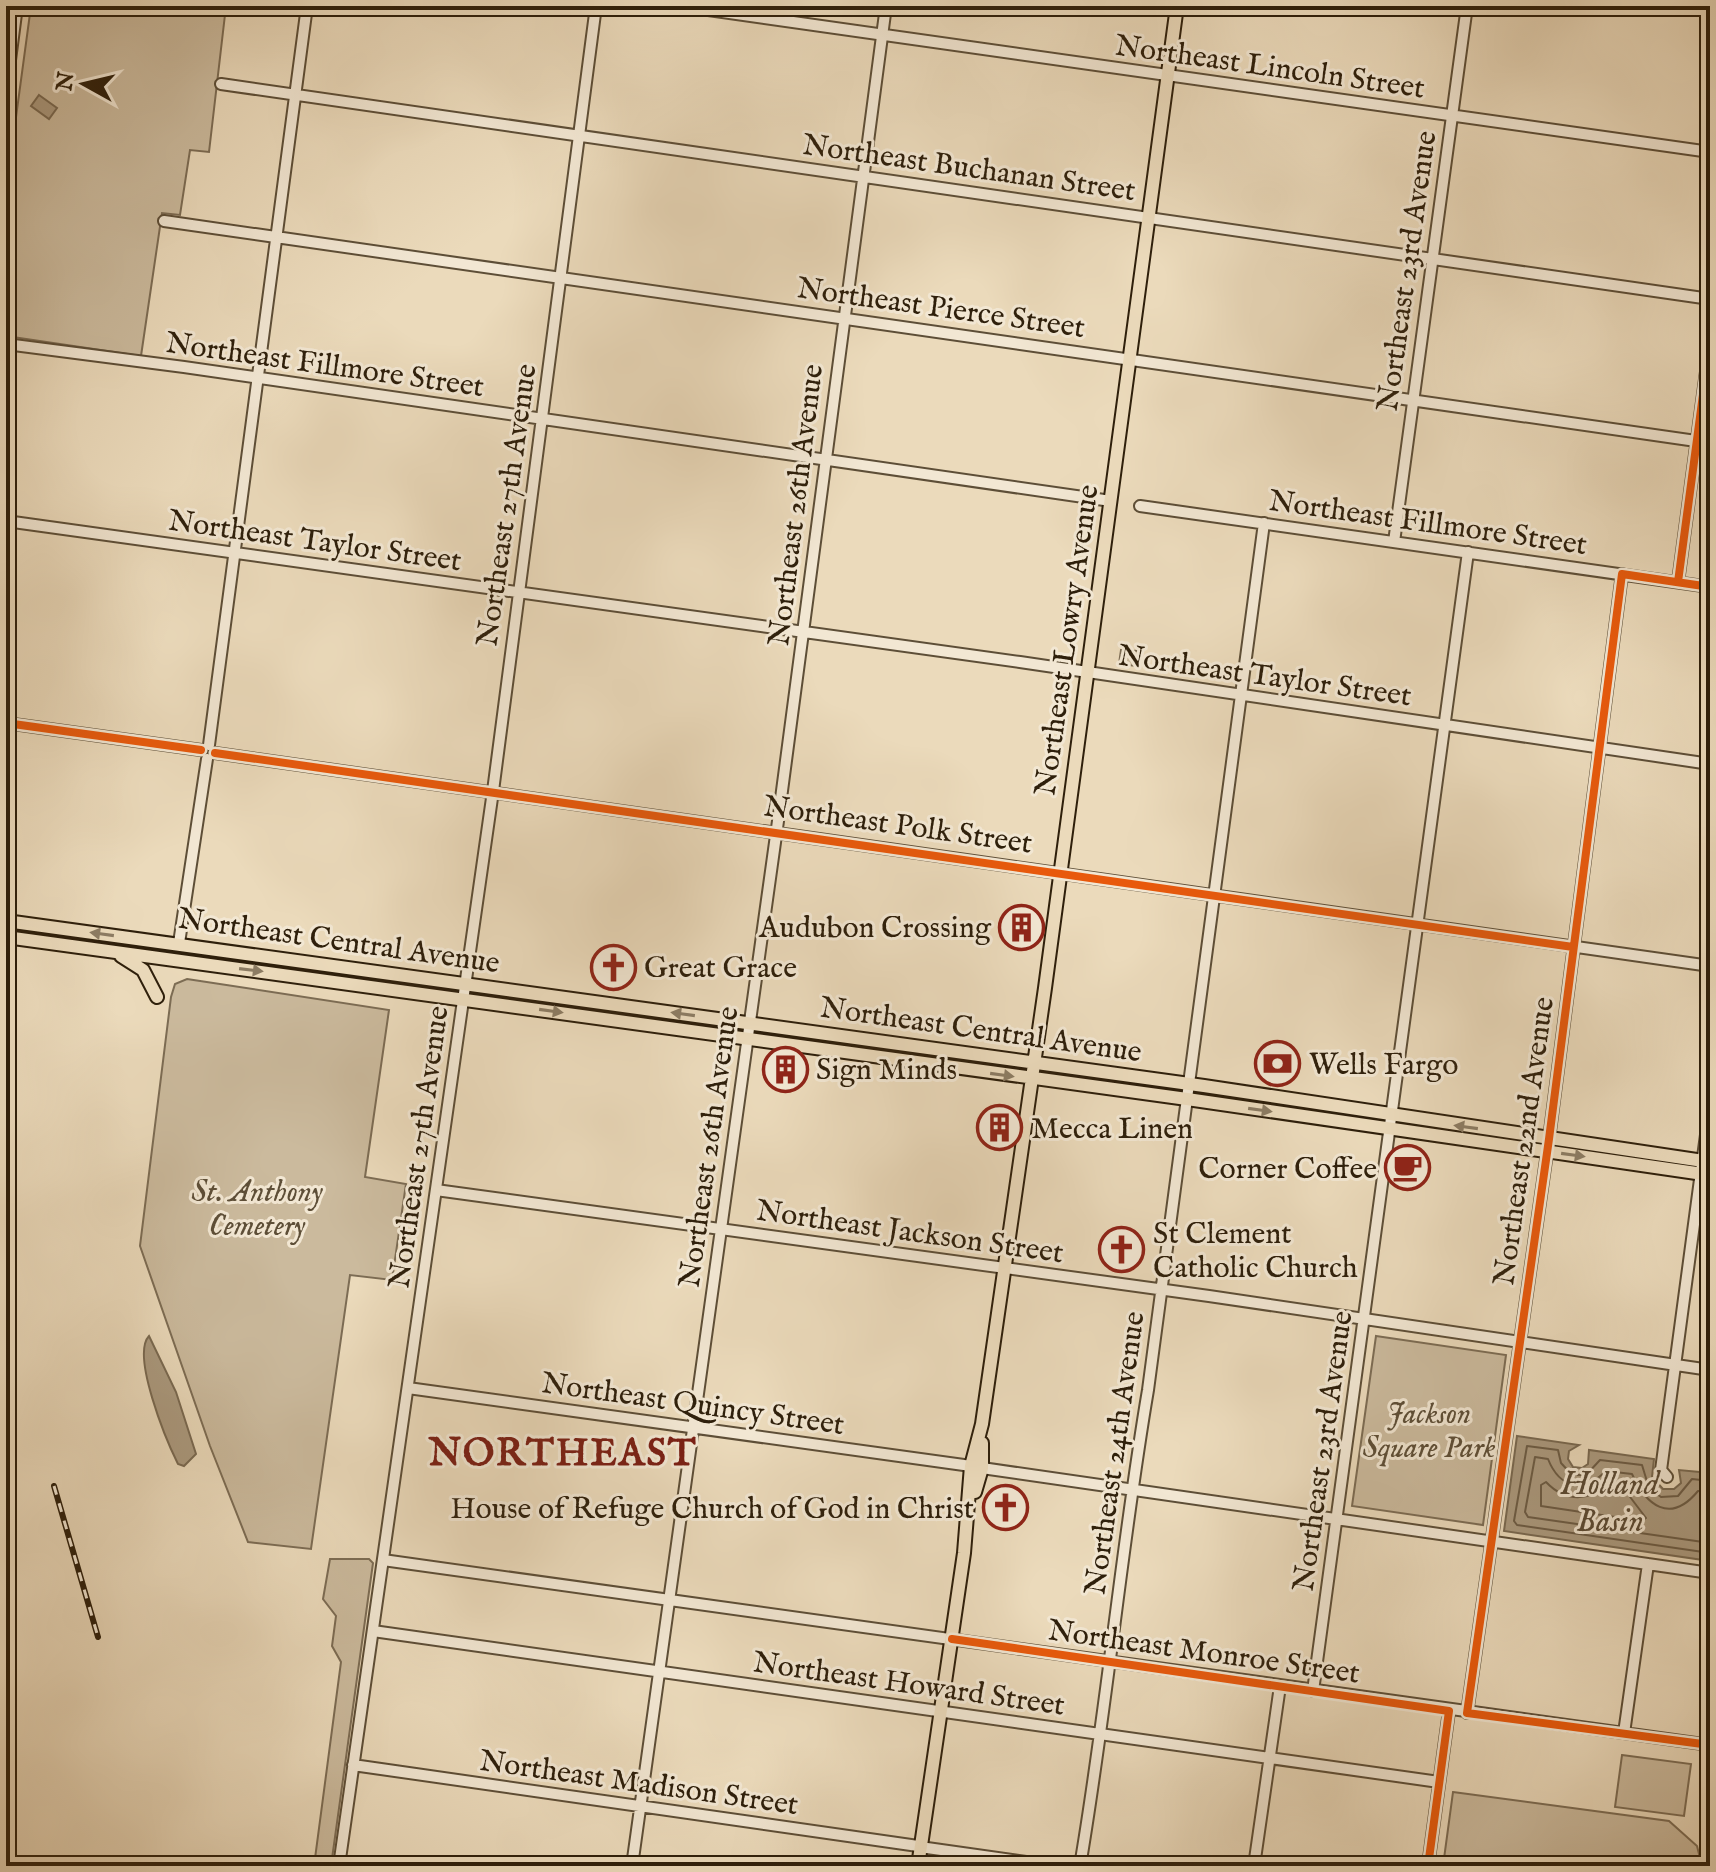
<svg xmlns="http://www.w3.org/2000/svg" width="1716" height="1872" viewBox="0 0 1716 1872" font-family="'IM FELL English',serif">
<rect width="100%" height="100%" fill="#ebdabb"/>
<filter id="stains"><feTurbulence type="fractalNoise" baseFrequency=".0025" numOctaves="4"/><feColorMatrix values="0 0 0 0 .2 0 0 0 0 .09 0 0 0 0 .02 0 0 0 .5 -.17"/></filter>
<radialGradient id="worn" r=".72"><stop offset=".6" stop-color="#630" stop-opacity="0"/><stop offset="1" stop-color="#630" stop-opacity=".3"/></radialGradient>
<path fill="#cbba9d" stroke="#7c6c54" stroke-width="2" d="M31,6H226L209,152L190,150L180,215L162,213L141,356L6,336V191Z
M1121,650L1139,651L1136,666L1119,664Z
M187,979L389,1010L365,1177L406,1184L392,1280L350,1275L311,1549L248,1542L210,1446L140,1246L171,997L175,984Z
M1376,1336L1506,1355L1483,1525L1352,1506Z
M330,1559H369L373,1563L331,1866H314L341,1662L332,1646L336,1616L323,1599Z
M1622,1755L1691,1764L1684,1816L1615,1807Z
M1453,1792L1669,1821L1697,1846L1702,1866H1443Z"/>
<path fill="#ab9a7f" stroke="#796951" stroke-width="2" d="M39,95L57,108L49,119L31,106Z
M149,1336L176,1392L196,1454L184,1466L178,1464C166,1440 131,1355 149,1336Z
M1517,1436L1579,1445L1569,1451L1568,1459L1573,1467L1582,1468L1588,1464L1589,1450L1654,1459L1652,1477L1663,1489H1674L1681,1483L1679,1470L1710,1473V1561L1504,1531Z"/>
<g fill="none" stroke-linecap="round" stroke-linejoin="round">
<path stroke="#6c5c45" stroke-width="2" d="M1710,1481L1692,1479L1678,1496L1661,1497L1649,1488L1642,1465L1600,1460L1586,1475H1572L1561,1463L1558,1450L1527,1446L1514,1521L1517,1525L1710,1553
M1546,1482C1566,1503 1589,1501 1611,1484L1621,1485L1646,1518L1642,1521L1541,1506V1485Z
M1710,1491H1698C1670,1525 1646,1505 1632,1474L1606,1471C1584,1493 1560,1489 1548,1459L1535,1457L1525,1512L1528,1517L1710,1543"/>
<defs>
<path id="minor" d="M680,6L1710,152
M221,84L1710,299
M6,91L17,6
M164,221L1710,443
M6,344L184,367L1111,501
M1140,506L1710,587
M6,521L1020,662L1710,764
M1394,542L1467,6
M1678,582L1710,342
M6,723L201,750
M209,745L307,6
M215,753L1710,966
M179,943L207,759
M436,1190L1209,1296L1710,1370
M408,1388L971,1466
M982,1468L1710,1573
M1667,1477L1661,1470L1710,1105
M383,1560L1710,1745
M373,1631L1439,1782
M1313,1691L1468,552
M1467,1713L1549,1139L1622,574
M1624,1733L1648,1564
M353,1765L918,1846
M927,1848L1055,1866
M339,1866L493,791L596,6
M632,1866L778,821L886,6
M1080,1866C1107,1708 1121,1548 1148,1390L1264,523
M1254,1866L1280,1686
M1428,1866L1449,1711"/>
<path id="major" d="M1687,6L1710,11
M6,921L1204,1086L1710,1162
M6,937L1187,1099L1710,1175
M121,956L143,970L157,997
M975,1492L982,1468V1443
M918,1866L964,1553L971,1466L982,1424L1045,988L1177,6"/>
</defs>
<use href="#minor" stroke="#5d4e37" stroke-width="14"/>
<use href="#major" stroke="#2e1f0b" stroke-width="16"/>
<use href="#minor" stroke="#f2e7d3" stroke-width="10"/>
<use href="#major" stroke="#ebdabb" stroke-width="12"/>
<defs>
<path id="rail" d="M54,1486L98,1637"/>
</defs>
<use href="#rail" stroke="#2e1f0b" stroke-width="6"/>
<use href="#rail" stroke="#f2e7d3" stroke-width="3" stroke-dasharray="9" stroke-linecap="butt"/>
<defs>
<path id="cycleway" d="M1678,582L1710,342
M1710,587L1622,574L1549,1139L1467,1713L1710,1745
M6,723L201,750
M215,753L1573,947
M952,1639L1449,1711L1428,1866"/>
</defs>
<use href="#cycleway" stroke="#f2e7d3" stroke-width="13"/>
<use href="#cycleway" stroke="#e8590c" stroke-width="8"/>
</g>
<defs><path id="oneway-solid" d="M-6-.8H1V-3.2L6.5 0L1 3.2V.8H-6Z" transform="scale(2)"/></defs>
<g fill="#8c7c63">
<use href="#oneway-solid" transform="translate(102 934) rotate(-172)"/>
<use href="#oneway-solid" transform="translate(251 970) rotate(7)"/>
<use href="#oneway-solid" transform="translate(551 1011) rotate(8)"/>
<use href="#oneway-solid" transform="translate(683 1014) rotate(-172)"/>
<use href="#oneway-solid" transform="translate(1002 1075) rotate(8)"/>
<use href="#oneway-solid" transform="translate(1260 1110) rotate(8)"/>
<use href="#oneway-solid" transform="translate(1466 1127) rotate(-172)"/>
<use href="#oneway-solid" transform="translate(1573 1155) rotate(8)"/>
</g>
<defs>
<symbol id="building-ring" viewBox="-11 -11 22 22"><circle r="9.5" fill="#f2e7d3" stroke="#8f2418" stroke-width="1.5"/><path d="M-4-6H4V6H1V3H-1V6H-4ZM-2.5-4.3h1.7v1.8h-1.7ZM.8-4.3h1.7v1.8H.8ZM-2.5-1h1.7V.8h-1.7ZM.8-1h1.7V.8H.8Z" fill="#8f2418"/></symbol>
<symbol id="church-ring" viewBox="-11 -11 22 22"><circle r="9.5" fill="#f2e7d3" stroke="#8f2418" stroke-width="1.5"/><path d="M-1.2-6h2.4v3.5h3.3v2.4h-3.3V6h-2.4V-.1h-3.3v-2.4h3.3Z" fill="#8f2418"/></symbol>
<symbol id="bank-ring" viewBox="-11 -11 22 22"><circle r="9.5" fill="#f2e7d3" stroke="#8f2418" stroke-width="1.5"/><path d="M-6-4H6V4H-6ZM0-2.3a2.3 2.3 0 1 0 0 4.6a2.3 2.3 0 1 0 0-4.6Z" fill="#8f2418"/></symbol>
<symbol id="cafe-ring" viewBox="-11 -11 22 22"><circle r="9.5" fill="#f2e7d3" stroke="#8f2418" stroke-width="1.5"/><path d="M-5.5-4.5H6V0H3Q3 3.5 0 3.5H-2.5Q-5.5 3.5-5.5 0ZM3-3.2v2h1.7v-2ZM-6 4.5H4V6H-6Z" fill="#8f2418"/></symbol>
</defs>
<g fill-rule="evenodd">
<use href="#building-ring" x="996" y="902" width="51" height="51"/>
<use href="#church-ring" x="588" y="942" width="51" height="51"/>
<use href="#bank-ring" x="1252" y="1038" width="51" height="51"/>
<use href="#building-ring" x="760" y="1044" width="51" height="51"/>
<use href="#building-ring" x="974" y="1102" width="51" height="51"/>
<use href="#cafe-ring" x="1382" y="1142" width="51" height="51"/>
<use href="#church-ring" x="1096" y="1224" width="51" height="51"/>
<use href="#church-ring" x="980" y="1482" width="51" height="51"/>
</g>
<g text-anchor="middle" stroke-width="6" stroke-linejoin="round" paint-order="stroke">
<g font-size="30" fill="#2e1f0b" stroke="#f2e7d3">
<text transform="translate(1270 66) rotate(8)" y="10">Northeast Lincoln Street</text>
<text transform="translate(969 167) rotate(8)" y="10">Northeast Buchanan Street</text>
<text transform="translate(1406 271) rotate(-82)" y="10">Northeast 23rd Avenue</text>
<text transform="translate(941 307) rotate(8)" y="10">Northeast Pierce Street</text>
<text transform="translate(325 364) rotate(8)" y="10">Northeast Fillmore Street</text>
<text transform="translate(506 505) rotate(-82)" y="10">Northeast 27th Avenue</text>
<text transform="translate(795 505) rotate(-83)" y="10">Northeast 26th Avenue</text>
<text transform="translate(1428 522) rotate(8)" y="10">Northeast Fillmore Street</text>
<text transform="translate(315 540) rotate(8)" y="10">Northeast Taylor Street</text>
<text transform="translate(1066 640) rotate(-82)" y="10">Northeast Lowry Avenue</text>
<text transform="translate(1265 675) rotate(8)" y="10">Northeast Taylor Street</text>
<text transform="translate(898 824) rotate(8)" y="10">Northeast Polk Street</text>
<text transform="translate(339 940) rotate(8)" y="10">Northeast Central Avenue</text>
<text transform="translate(981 1029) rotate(8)" y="10">Northeast Central Avenue</text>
<text transform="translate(1523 1141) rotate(-82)" y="10">Northeast 22nd Avenue</text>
<text transform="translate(418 1147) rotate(-82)" y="10">Northeast 27th Avenue</text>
<text transform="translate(708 1147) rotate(-82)" y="10">Northeast 26th Avenue</text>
<text transform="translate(910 1231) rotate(8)" y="10">Northeast Jackson Street</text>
<text transform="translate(693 1403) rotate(8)" y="10">Northeast Quincy Street</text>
<text transform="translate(1322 1451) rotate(-82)" y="10">Northeast 23rd Avenue</text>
<text transform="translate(1114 1453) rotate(-82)" y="10">Northeast 24th Avenue</text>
<text transform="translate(1204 1651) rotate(8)" y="10">Northeast Monroe Street</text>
<text transform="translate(909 1683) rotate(8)" y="10">Northeast Howard Street</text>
<text transform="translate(639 1782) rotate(8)" y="10">Northeast Madison Street</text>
</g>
<g font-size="30" fill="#2e1f0b" stroke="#f2e7d3" text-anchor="start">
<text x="991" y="937" text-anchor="end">Audubon Crossing</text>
<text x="644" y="977">Great Grace</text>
<text x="1309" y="1074">Wells Fargo</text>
<text x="816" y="1079">Sign Minds</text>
<text x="1031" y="1138">Mecca Linen</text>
<text x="1377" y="1178" text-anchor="end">Corner Coffee</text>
<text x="1153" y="1243">St Clement<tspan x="1153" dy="34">Catholic Church</tspan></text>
<text x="974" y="1518" text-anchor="end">House of Refuge Church of God in Christ</text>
</g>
<g font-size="30" font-style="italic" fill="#5d4e37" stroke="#f2e7d3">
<text x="257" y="1201">St. Anthony<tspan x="257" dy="34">Cemetery</tspan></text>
<text x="1429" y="1423">Jackson<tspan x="1429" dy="34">Square Park</tspan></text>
</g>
<g font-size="32" font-style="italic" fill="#5a4a34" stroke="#f2e7d3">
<text x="1610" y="1494">Holland<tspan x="1610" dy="37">Basin</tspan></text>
</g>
<g font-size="38" font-weight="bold" letter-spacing="2" fill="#7a1f14" stroke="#f2e7d3">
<text x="563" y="1465">NORTHEAST</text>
</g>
</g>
<rect width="1716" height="1872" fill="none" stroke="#ebdabb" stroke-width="32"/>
<rect x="8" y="8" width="1700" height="1856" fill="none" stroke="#2e1f0b" stroke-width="4"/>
<rect x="16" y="16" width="1684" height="1840" fill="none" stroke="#2e1f0b" stroke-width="2"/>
<g transform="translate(84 84) rotate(278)" stroke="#f2e7d3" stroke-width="6" paint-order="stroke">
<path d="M0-6L14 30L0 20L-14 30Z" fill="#2e1f0b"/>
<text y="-12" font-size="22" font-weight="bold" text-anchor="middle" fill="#2e1f0b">N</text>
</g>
<rect width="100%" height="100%" filter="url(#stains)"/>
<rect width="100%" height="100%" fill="url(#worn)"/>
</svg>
